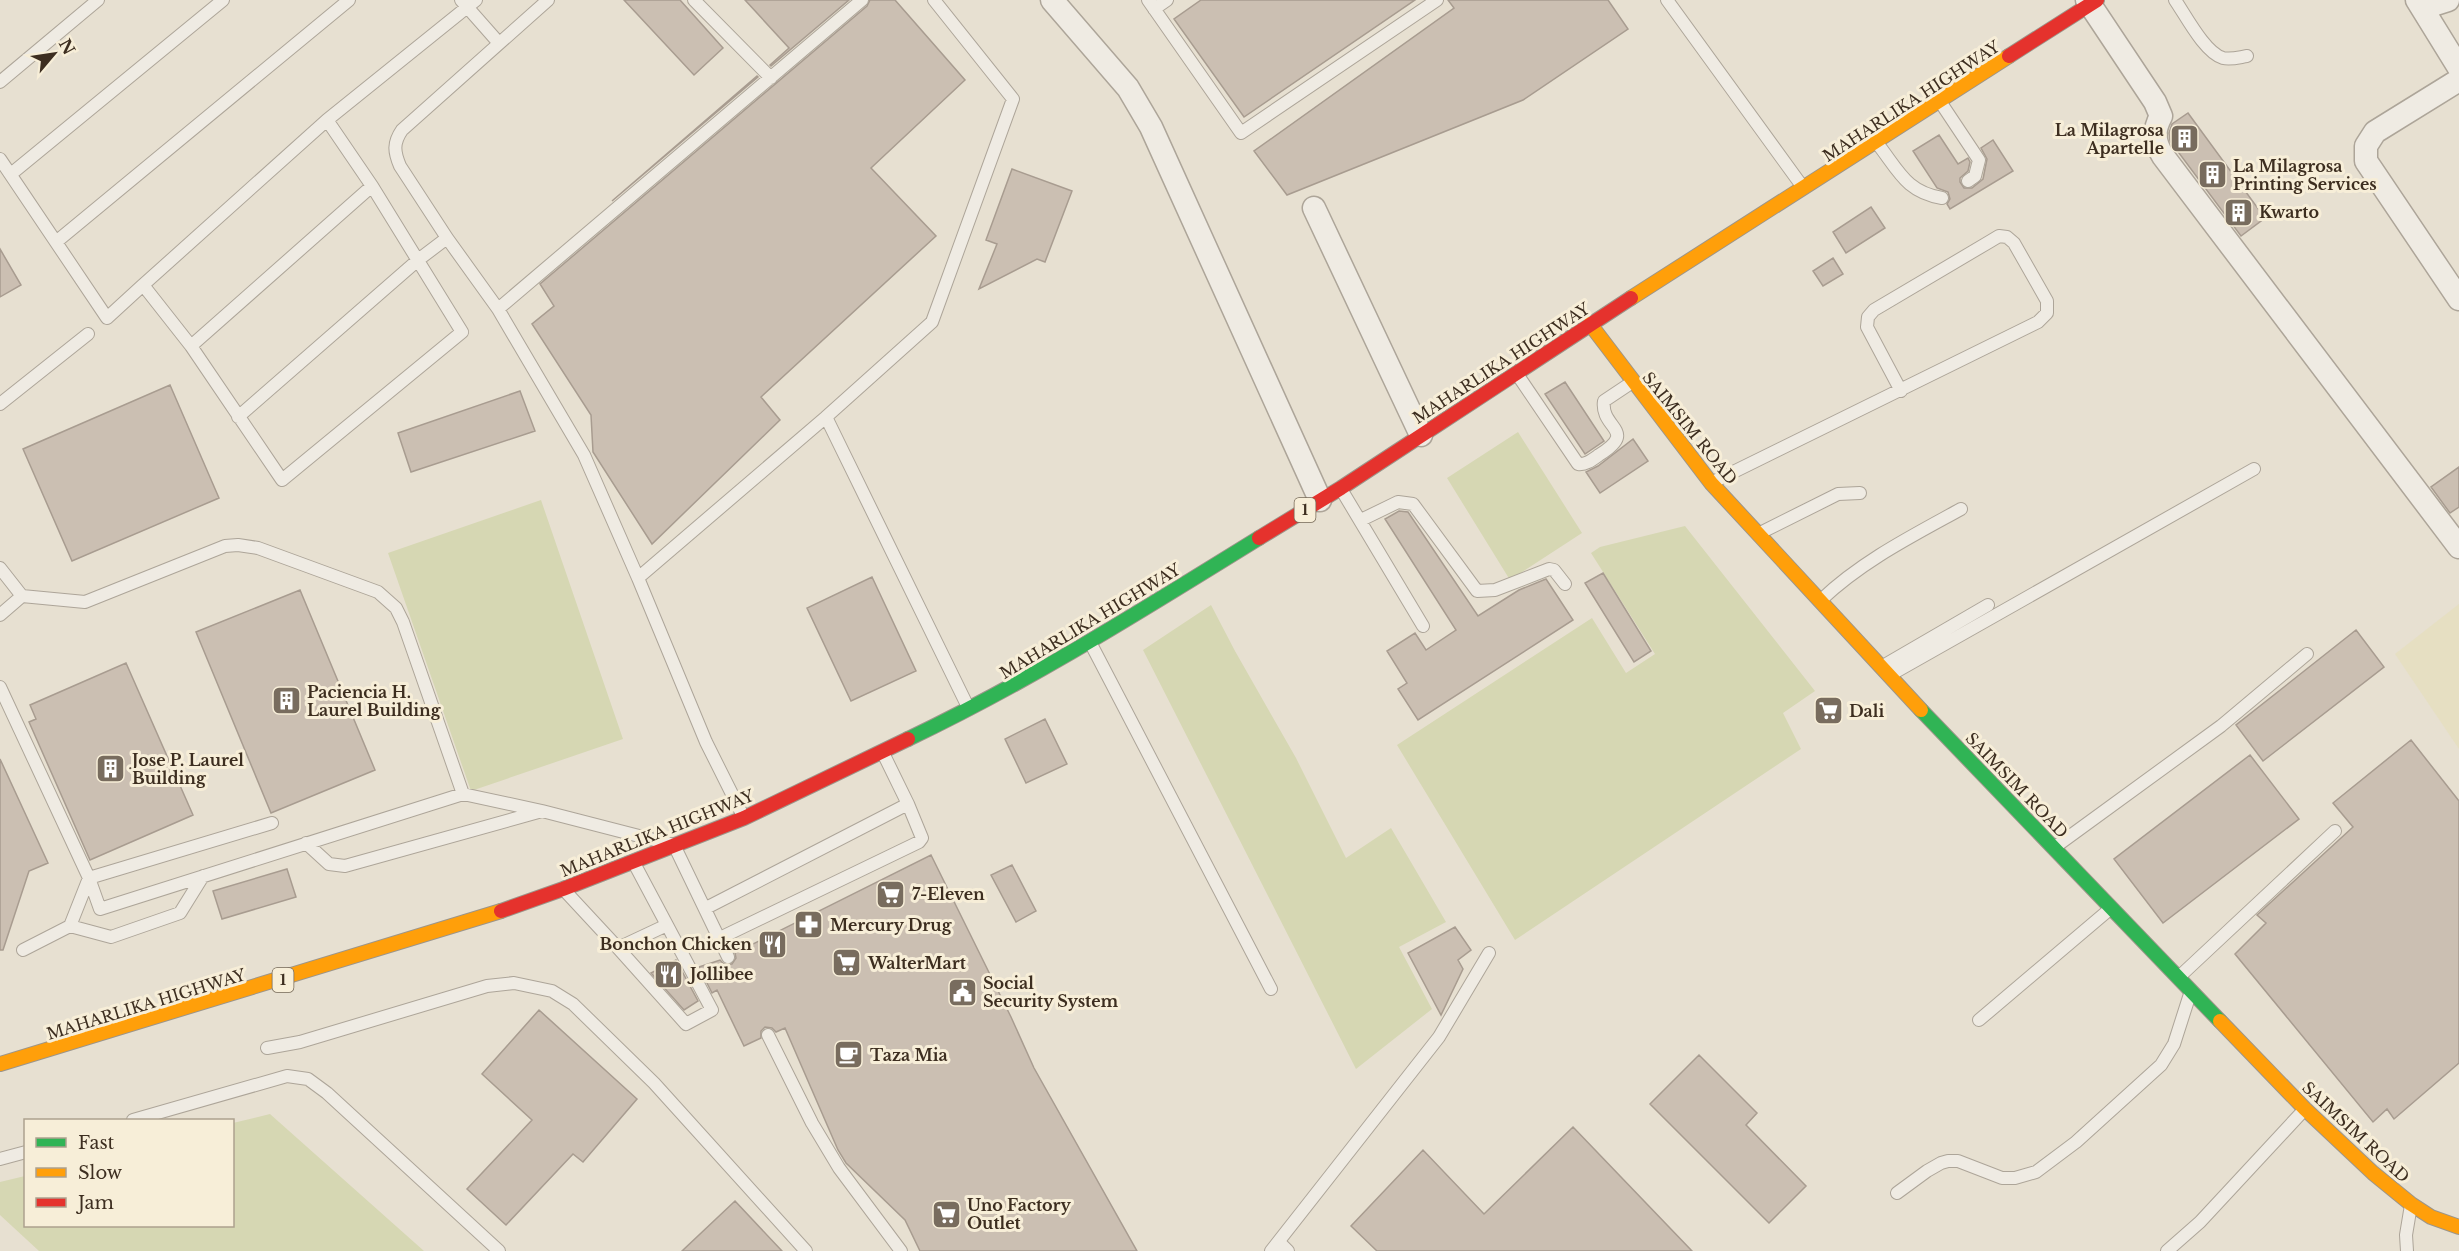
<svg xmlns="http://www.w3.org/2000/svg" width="2459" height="1251" viewBox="0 0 2459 1251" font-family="'Libre Baskerville',serif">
<rect width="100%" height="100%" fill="#e7e0d1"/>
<path fill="#e6dfc2" d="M2459,604V749L2395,654Z"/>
<path fill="#d6d7b3" d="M1518,432L1582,533L1510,580L1447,478Z
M541,500L623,739L471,791L388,553Z
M1685,526L1815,691L1783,713L1801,749L1515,940L1397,745L1592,618L1626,673L1655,654L1591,553L1600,547Z
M1211,605L1235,651L1296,758L1346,858L1391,828L1446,922L1399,947L1432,1009L1356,1069L1143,650Z
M270,1114L424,1251H39L0,1215V1182L25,1176L26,1226H232L233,1123Z"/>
<path fill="#cbbfb2" stroke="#a89c90" stroke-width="1.5" d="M624,0H680L723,48L694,75Z
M745,0H849L771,66L770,65L789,48Z
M870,0H895L965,80L871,168L936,236L761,397L780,420L652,544L593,452L591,415L532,324L554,306L540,284L867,6Z
M1201,0H1415L1244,117L1174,19Z
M1448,0H1608L1628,29L1523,100L1287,195L1254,151L1454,8Z
M757,76L758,77L612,201Z
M2188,113L2265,218L2241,236L2170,141L2169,133L2172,124Z
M1939,135L1958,164L1968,158L1970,162L1968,171L1960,178V182L1964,188H1972L1983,179L1987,159L1981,148L1993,140L2013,171L1950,209L1947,204L1950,199L1948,192L1937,188L1913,151Z
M1012,169L1072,191L1045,262L1037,259L979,289L997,244L986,240Z
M1871,207L1885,228L1846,253L1833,232Z
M0,249L21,285L0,297Z
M1833,258L1843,274L1823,286L1813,271Z
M1565,382L1604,441L1585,454L1545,394Z
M170,385L219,498L72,561L23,449Z
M520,391L535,431L411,472L398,433Z
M1633,439L1648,461L1600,493L1586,472L1598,466Z
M2459,467V507L2450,513L2431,487Z
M1399,511L1408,512L1478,616L1519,590L1546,579L1573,620L1418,720L1398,689L1407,683L1387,651L1415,633L1426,650L1456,630L1385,519Z
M1603,573L1651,651L1634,662L1585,583Z
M872,577L916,671L851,701L807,608Z
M300,590L375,770L271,813L196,632Z
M2356,630L2384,667L2263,761L2236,725Z
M126,663L193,815L90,860L29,722L36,719L30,705Z
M1045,719L1067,764L1026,783L1005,739Z
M2411,740L2459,801V1063L2394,1119L2387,1109L2373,1122L2235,954L2266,923L2257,915L2353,827L2333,803Z
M2250,755L2299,819L2163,923L2114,859Z
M0,759L48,863L29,871L3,950H0Z
M931,855L1011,1017L1034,1068L1137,1251H920L905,1220L846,1163L838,1150L785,1028L776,1032L772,1028L765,1027L761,1031V1038L744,1046L717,990L712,993L699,967L720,960L724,964H732L736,958L735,953Z
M1012,865L1036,911L1016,922L991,875Z
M287,869L296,897L222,919L213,891Z
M1455,927L1471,950L1458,960L1463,969L1441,1015L1408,953Z
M676,960L698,1001L684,1010L651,973Z
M539,1010L637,1099L583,1162L573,1154L506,1225L467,1189L532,1120L482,1074Z
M1699,1055L1757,1113L1746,1125L1806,1186L1769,1223L1650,1104Z
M1573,1127L1692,1251H1377L1351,1226L1423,1150L1484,1214Z
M735,1201L782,1251H682Z"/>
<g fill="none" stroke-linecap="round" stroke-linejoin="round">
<defs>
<path id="lane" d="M461,0L498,42
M548,0L402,130C393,143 394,152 400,166L447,238L498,309L584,455L638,578
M694,0L771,78
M934,0L1013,99L932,322L826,417L969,709
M1148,0L1241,133L1437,0
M1667,0L1802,186
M2175,0C2186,16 2205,53 2223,58C2231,60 2240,57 2247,56
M1154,9L1167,0
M0,82L98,0
M1941,103L1979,160L1975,176L1968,181
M1877,143C1899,171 1906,192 1942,198
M0,159L107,318L143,285L191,346L372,186
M11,174L223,0
M56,242L349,0
M143,285L327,120L476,0
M498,309L862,0
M191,346L282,480L462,332L372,186L327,120
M1517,374L1578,464C1586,465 1592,460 1599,455C1639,430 1600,429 1604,401L1631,383
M0,404L88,334
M238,417L418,260L447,238
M1711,483L2038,322L2047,313V301L2014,243L2007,237L1999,236L1989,242L1874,310L1868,317L1867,327L1901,391
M1341,489L1423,626
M1361,520L1398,502L1413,504L1477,591L1495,590L1549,569L1554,570L1565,584
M1760,533L1838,494L1860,493
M0,568L22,596L0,615
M22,596L85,602L225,546L238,545L258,548L378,592L396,608L403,622L463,794
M1821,600C1862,561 1912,536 1961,509
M1091,644L1271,989
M1883,666L1988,605
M1890,675L2254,469
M0,687L89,878L100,909L463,794L542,811
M743,816L706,742L638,578L826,417
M306,843L329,864L345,866L542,811L674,845L728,957
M2055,847L2221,726L2307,654
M89,878L272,823
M566,892L618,948L667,925L634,863
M706,908L908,804L883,753
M70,926L111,937L180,913L203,876
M720,938L919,842L922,838L908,804
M618,948L686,1024L712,1010L667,925
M23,950L70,926L89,878
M2179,977L2335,831
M1979,1020L2110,909
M768,1035L812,1123L839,1168L901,1251
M267,1048L300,1042L487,986L514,983L552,991L573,1004L654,1083L806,1251
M133,1120L287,1076L308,1079L327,1093L499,1251
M0,1159L26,1152
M1897,1193L1927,1171L1941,1163L1948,1161H1958L2002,1178H2015L2036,1172L2076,1142L2161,1065L2174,1044L2190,994
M1279,1242L1288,1251
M1271,1251L1439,1037L1489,953
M2167,1251L2200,1222L2304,1110
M2407,1251L2406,1235L2411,1205"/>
<path id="street" d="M1052,0L1128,88L1151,127L1320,500
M2087,0L2155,102L2161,116C2153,131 2154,142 2163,156L2459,547
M2417,0L2459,68
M2423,8L2448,0
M2459,80L2375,132L2366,146V161L2459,299
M1314,208L1421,435"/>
<path id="fast" d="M1921,710L2220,1021
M908,739C1030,681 1144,609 1259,538"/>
<path id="slow" d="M1631,298L2009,56
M1590,324L1711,483L1921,710
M2220,1021L2305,1109L2373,1173L2411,1204L2431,1217L2459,1227
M0,1064L501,911"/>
<path id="jam" d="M2009,56L2097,0
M1259,538L1341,488L1631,298
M501,911L563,889L744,818L908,739"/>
</defs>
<use href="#lane" stroke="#ada599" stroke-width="14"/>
<use href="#street" stroke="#ada599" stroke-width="25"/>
<use href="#fast" stroke="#9c958a" stroke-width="16"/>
<use href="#slow" stroke="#9c958a" stroke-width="16"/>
<use href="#jam" stroke="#9c958a" stroke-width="16"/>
<use href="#lane" stroke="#efebe3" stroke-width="12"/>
<use href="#street" stroke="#efebe3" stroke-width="22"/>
<use href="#fast" stroke="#30b455" stroke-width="14"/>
<use href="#slow" stroke="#ff9f0a" stroke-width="14"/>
<use href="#jam" stroke="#e5322d" stroke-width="14"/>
</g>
<defs>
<symbol id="building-square" viewBox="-11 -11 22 22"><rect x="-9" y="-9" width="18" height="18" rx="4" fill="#786c5e" stroke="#f7eed8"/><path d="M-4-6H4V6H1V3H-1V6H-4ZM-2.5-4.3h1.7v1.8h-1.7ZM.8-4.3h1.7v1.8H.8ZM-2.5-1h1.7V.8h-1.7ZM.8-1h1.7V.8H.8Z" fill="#fff"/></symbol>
<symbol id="supermarket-square" viewBox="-11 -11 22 22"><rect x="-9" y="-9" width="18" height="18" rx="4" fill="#786c5e" stroke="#f7eed8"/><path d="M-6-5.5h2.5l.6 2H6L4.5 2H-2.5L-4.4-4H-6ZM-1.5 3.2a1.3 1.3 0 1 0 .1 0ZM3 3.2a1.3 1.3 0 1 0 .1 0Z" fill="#fff"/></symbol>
<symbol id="pharmacy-square" viewBox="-11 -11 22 22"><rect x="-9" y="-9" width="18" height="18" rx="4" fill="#786c5e" stroke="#f7eed8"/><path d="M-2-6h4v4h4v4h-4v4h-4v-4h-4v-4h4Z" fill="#fff"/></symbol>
<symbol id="restaurant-square" viewBox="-11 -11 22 22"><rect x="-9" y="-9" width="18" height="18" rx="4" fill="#786c5e" stroke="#f7eed8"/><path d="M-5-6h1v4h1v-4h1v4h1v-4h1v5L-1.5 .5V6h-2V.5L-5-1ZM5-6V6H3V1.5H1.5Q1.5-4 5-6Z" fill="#fff"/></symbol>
<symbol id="civic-square" viewBox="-11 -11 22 22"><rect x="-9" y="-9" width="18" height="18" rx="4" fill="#786c5e" stroke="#f7eed8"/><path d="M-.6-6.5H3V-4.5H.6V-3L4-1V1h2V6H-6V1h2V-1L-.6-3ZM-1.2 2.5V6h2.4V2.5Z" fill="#fff"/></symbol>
<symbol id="cafe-square" viewBox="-11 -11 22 22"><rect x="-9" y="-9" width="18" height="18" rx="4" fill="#786c5e" stroke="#f7eed8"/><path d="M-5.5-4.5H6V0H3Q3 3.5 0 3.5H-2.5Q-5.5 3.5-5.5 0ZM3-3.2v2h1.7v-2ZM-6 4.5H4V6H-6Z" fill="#fff"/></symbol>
</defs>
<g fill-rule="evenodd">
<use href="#building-square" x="2168" y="122" width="33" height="33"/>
<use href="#building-square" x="2196" y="158" width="33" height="33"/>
<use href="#building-square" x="2222" y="196" width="33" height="33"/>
<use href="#building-square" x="270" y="684" width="33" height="33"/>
<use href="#supermarket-square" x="1812" y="694" width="33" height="33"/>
<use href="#building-square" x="94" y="752" width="33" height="33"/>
<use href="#supermarket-square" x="874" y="878" width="33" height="33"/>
<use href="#pharmacy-square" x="792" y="908" width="33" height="33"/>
<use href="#restaurant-square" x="756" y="928" width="33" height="33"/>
<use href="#supermarket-square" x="830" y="946" width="33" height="33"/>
<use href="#restaurant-square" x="652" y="958" width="33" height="33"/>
<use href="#civic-square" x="946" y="976" width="33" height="33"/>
<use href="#cafe-square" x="832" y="1038" width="33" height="33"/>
<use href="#supermarket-square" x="930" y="1198" width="33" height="33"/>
</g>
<g text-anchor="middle" stroke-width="6" stroke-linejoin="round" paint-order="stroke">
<g fill="#f7eed8" stroke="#756857" stroke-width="1.5">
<rect x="1294.5" y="498" width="21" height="24" rx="4.5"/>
<rect x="272.5" y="968" width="21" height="24" rx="4.5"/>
</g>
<g font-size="15" font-weight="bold" fill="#3d2e20">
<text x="1305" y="515">1</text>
<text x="283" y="985">1</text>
</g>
<g font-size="16" fill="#3d2e20" stroke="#f7eed8">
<text transform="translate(1911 101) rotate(-33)" y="6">MAHARLIKA HIGHWAY</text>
<text transform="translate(1501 363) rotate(-33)" y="6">MAHARLIKA HIGHWAY</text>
<text transform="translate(1690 428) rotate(51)" y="6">SAIMSIM ROAD</text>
<text transform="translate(1090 621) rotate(-31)" y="6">MAHARLIKA HIGHWAY</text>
<text transform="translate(2017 785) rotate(46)" y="6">SAIMSIM ROAD</text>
<text transform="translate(657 833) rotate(-22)" y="6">MAHARLIKA HIGHWAY</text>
<text transform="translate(146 1004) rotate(-17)" y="6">MAHARLIKA HIGHWAY</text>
<text transform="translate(2356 1132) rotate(43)" y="6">SAIMSIM ROAD</text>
</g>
<g font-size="16" font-weight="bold" fill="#3d2e20" stroke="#f7eed8" text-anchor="start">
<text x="2164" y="136" text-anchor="end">La Milagrosa<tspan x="2164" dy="18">Apartelle</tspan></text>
<text x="2233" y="172">La Milagrosa<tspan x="2233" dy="18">Printing Services</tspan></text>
<text x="2259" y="218">Kwarto</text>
<text x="307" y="698">Paciencia H.<tspan x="307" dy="18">Laurel Building</tspan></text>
<text x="1849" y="717">Dali</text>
<text x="132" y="766">Jose P. Laurel<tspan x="132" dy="18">Building</tspan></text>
<text x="912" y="900">7-Eleven</text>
<text x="830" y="931">Mercury Drug</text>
<text x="752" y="950" text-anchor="end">Bonchon Chicken</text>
<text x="868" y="969">WalterMart</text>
<text x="690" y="980">Jollibee</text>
<text x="983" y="989">Social<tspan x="983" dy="18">Security System</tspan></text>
<text x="870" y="1061">Taza Mia</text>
<text x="967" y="1211">Uno Factory<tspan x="967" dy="18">Outlet</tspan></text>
</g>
</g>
<rect x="24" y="1119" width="210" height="108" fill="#f7eed8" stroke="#ada18e" stroke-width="1.5"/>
<rect x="36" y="1138" width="30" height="9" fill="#30b455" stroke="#ada18e" stroke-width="1.5"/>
<text x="78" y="1149" font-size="18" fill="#3d2e20">Fast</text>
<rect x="36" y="1168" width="30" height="9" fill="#ff9f0a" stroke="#ada18e" stroke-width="1.5"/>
<text x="78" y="1179" font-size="18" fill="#3d2e20">Slow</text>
<rect x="36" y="1198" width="30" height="9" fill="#e5322d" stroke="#ada18e" stroke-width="1.5"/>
<text x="78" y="1209" font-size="18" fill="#3d2e20">Jam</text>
<g transform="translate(54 54) rotate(61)" stroke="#f7eed8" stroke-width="4.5" paint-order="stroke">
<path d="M0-4.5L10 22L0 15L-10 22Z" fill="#3d2e20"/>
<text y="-9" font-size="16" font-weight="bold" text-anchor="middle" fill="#3d2e20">N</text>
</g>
</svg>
